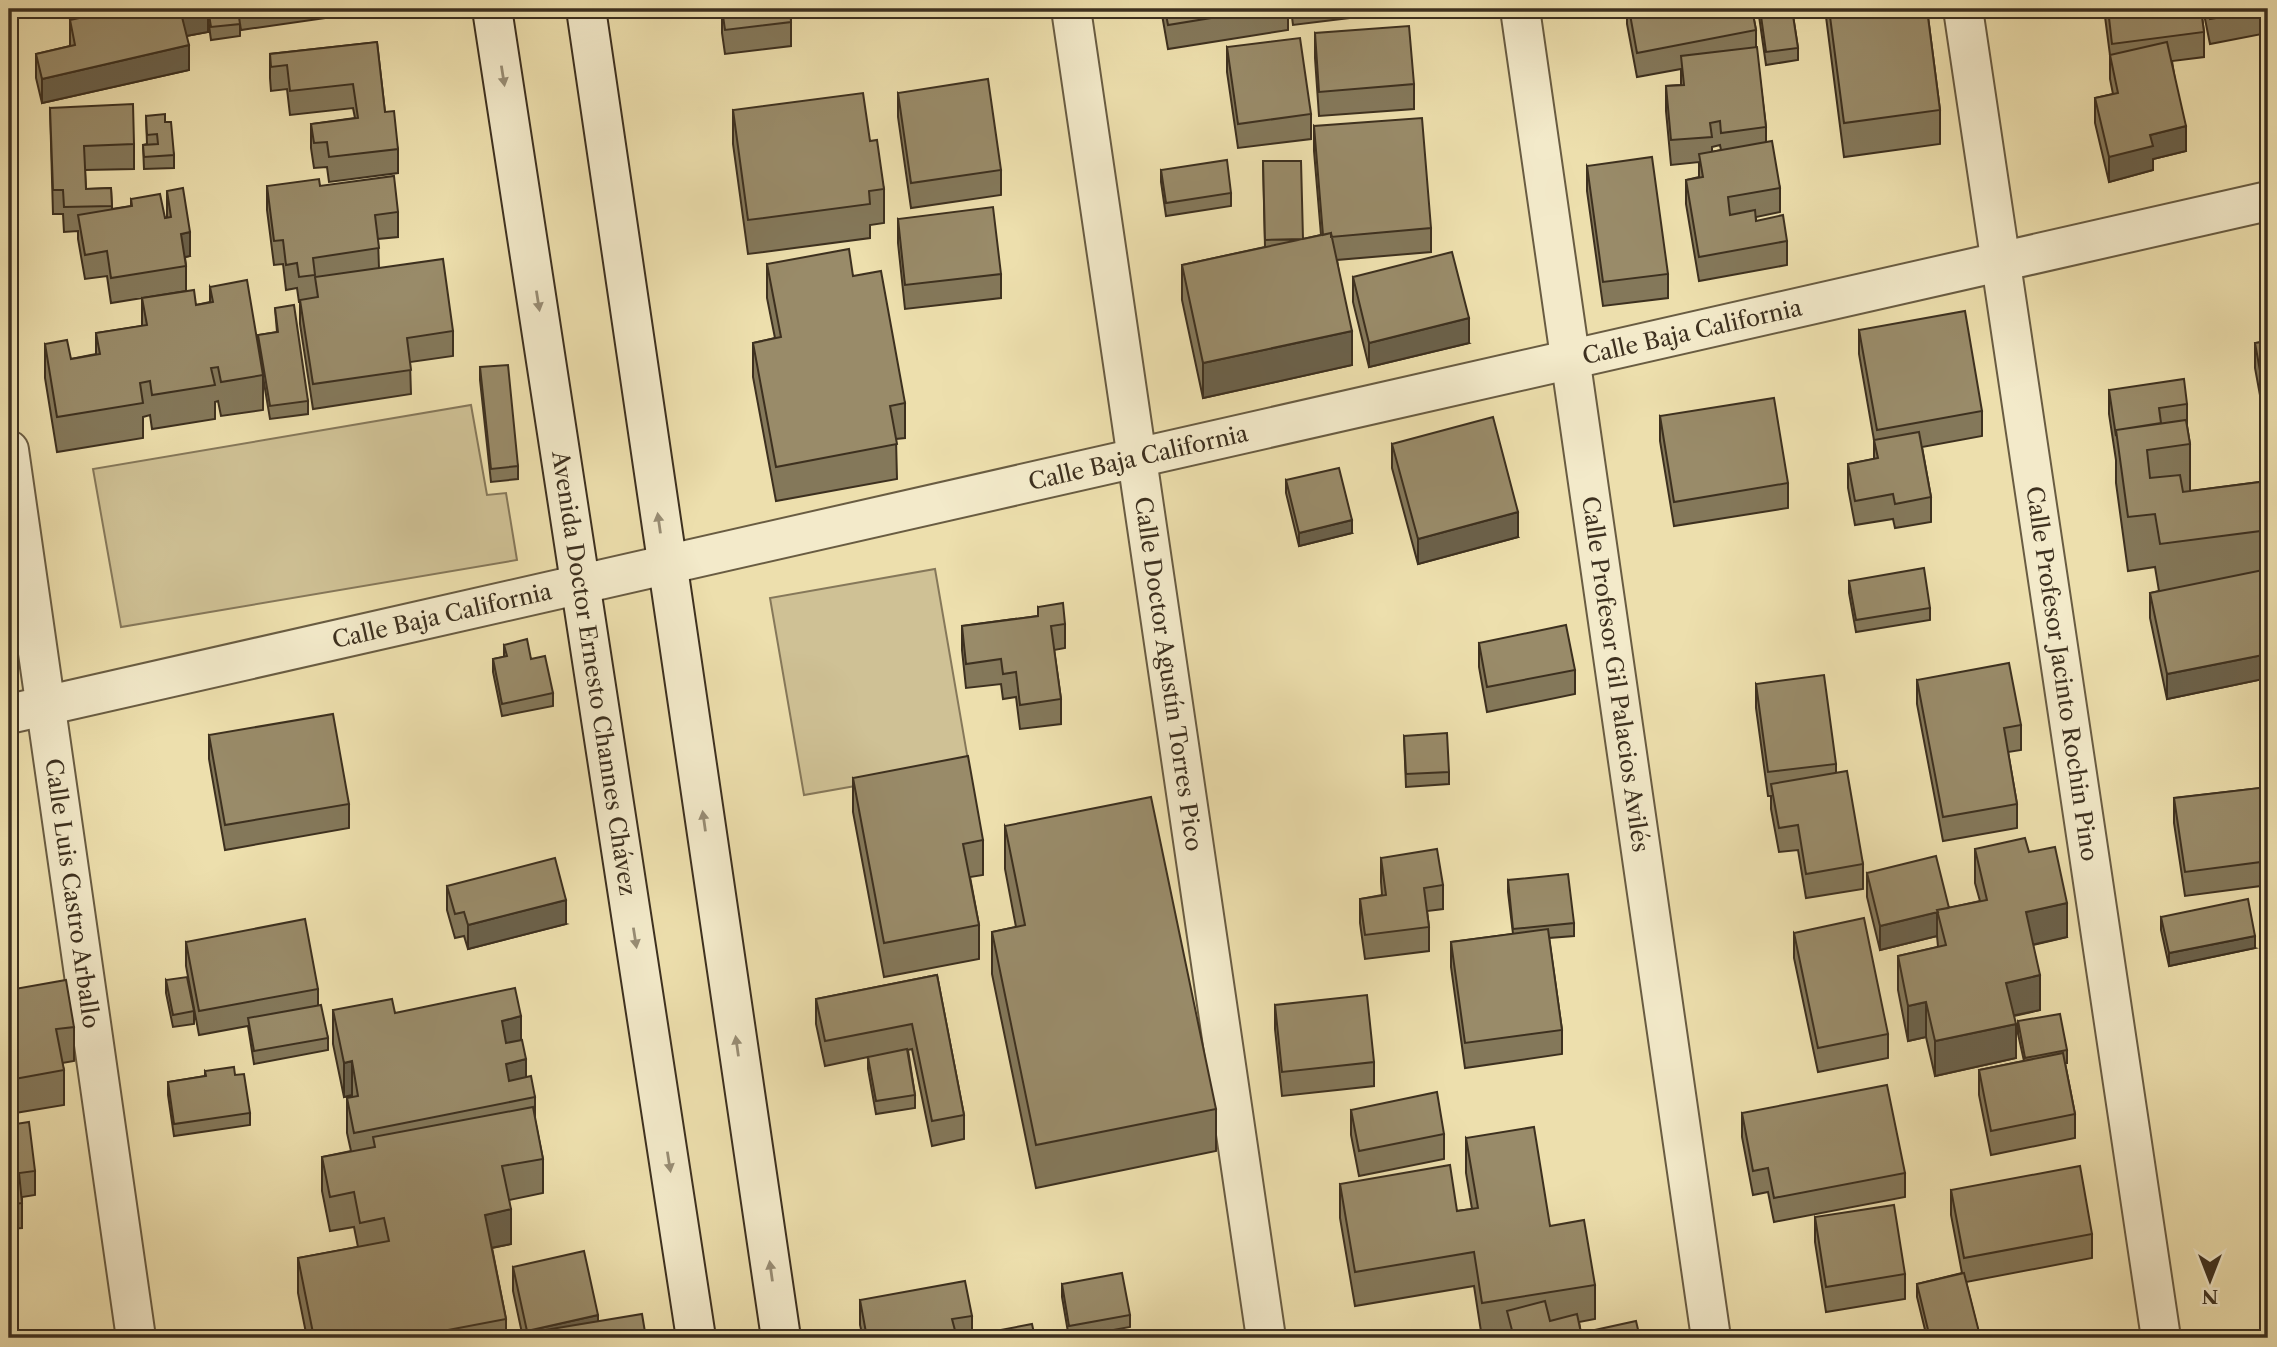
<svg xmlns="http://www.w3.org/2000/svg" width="2277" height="1347" viewBox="0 0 2277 1347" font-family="'Libre Caslon Text',serif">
<rect width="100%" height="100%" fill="#eddfad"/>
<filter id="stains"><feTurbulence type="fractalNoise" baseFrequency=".00286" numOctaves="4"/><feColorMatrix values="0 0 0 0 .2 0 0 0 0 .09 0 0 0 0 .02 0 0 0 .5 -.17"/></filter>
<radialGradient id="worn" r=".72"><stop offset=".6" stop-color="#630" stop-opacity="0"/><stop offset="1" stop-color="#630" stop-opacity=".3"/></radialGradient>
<path fill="#cfc195" stroke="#86785a" stroke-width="2" d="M471,405L487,495L506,493L517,560L121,627L93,469Z
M935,569L969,766L804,795L770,598Z"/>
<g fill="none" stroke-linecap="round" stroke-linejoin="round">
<defs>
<g id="street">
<path id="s1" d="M1071,9L1266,1338"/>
<path id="s2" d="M1520,9L1711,1338"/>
<path id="s3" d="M1963,9L2161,1338"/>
<path id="s4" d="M9,450L136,1338"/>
<path id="s5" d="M9,714L2268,201"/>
</g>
<g id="secondary">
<path id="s6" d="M492,9L696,1338"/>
<path d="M586,9L781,1338"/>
</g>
</defs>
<use href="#street" stroke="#695c42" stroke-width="42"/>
<use href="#secondary" stroke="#3d301f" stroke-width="42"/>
<use href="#street" stroke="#f3eaca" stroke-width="38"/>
<use href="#secondary" stroke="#f3eaca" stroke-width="38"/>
</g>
<path fill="#84785a" stroke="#3d301f" stroke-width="2" fill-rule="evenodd" d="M96,9H388L241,30L240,24V36L211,40L208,18V32L186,36L189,70L42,103L36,78V54L70,46V20L97,14Z
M722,9H801V16L791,17V46L725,54L722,33Z
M1161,9H1288V30L1168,49Z
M1291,9H1349V18L1293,25Z
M1627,9H1752L1756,30V47L1766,127V142L1780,188V212L1756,217V221L1787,241V265L1699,281L1686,204V180L1699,177V162L1671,165L1666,111V86L1681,85V69L1637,77L1627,24ZM1720,145L1721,150L1712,152V147Z
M1758,9H1792L1798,48V60L1766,65Z
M1825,9H1927L1940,110V144L1844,157Z
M2104,9H2201L2204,32V57L2172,61L2186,151L2153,159V170L2109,182L2095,123V98L2113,94L2110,79V55Z
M2203,9H2262V34L2210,44Z
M1315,33L1414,84V109L1319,116L1315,58Z
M377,42L385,112L398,149V173L329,182L327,167L314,168L311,148V124L355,118L353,108L290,115L287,89L271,91L270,78V54Z
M1227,47L1311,114V139L1238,148L1227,72Z
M898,93L1001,170V195L911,208L898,117Z
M50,108L134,144V169L85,170L86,189L111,188L112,209L131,206V199L165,218L167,217V191L190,256L185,257L186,266V291L111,303L107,276L85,279L78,239V231L64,232L63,214H53Z
M733,110L870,141L884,189V223L870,225V238L748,254L733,144Z
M146,116L165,122L174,155V168L144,169L143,145L147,144Z
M1314,126L1431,228V252L1337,260L1352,365L1203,398L1182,300V265L1265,247L1263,161L1303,239L1321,235L1314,151Z
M1587,166L1668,274V298L1603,306L1587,191Z
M1161,170L1231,193V206L1166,216L1161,182Z
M267,186H320L398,212V237L378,239L379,268L453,331V356L410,362L411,394L313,409L300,324V302H299L297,288L286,290L283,264L274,265L267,210Z
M898,219L1001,274V298L905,309L898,243Z
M767,264L853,276L905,403V438L896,439L897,479L776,501L753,377V343L775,338L767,298Z
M1353,277L1469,343L1369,367L1353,302Z
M210,287L263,375V410L221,416L218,401L215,402V419L152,429L150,415L143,417V438L57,452L45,378V344L71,359L96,354V333L142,326V298L196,305L210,302Z
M275,308L308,401V414L270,419L258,347V335L277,332Z
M1859,330L1982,411V436L1922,447L1931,497V522L1895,528L1893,519L1855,525L1848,488V464L1874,459V440L1859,354Z
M2268,341V439L2255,368V343Z
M480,367L518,466V479L491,482L480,380Z
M2109,390L2187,404V426L2190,444V491L2268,481V678L2167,699L2150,618V593L2159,591L2155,567L2128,571L2116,483V460L2109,414Z
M1660,416L1788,483V508L1674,526L1660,441Z
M1392,444L1518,537L1418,564L1392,468Z
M1286,480L1352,533L1299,546L1286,493Z
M1849,581L1930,608V620L1856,632L1849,593Z
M1038,607L1065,624V648L1054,650L1061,699V724L1020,729L1016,697L1003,699L1001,684L966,688L962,650V626L1038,616Z
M1479,643L1575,670V694L1487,712L1479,667Z
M504,645L531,659L553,693V706L502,716L493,672V659L504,657Z
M1917,680L2021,725V750L2008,752L2017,804V828L1943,841L1917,704Z
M1756,684L1836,764V773L1863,864V889L1806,898L1798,850L1779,852L1771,809V796H1768L1756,708Z
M209,735L349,804V828L225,850L209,759Z
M1404,736L1449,772V784L1406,787Z
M853,778L983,840V875L970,877L979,925V959L884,977L853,812Z
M2268,787V885L2185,896L2174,823V798Z
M1005,826L1216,1109V1151L1036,1188L992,974V932L1016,927L1005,869Z
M1975,849L2029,852L2067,937L2033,945L2040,1010L2014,1016L2016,1058L1935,1076L1926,1037L1908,1041L1898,990V956L1938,947L1937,936L1880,950L1867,897V873L1949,908L1980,901L1975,883Z
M1381,858L1443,885V909L1427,911L1429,927V951L1365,959L1360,923V899L1382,895L1381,882Z
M1508,880L1574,923V936L1549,938L1562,1030V1054L1465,1068L1451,967V942L1513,934L1508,892Z
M447,886L566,924L468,949L464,936L455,938L447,910Z
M2161,917L2255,948L2169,966L2161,930Z
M1794,933L1888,1034V1058L1818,1072L1794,958Z
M186,942L318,989V1005L328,1038V1050L254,1064L248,1026L199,1035L186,966Z
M937,975L964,1115V1139L932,1146L912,1049L908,1050L915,1095V1108L876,1114L868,1069V1057L825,1066L816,1024V999Z
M166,980L194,1011V1024L173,1027L166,993Z
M9,990L74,1027V1061L62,1063L64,1070V1105L9,1114Z
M1275,1005L1374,1062V1086L1282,1096L1275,1029Z
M333,1010L395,1013L521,1041L526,1077L535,1097V1120L543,1159V1193L509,1200L511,1244L492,1248L506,1319V1338H307L298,1293V1258L358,1247L354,1227L330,1231L322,1191V1157L351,1151L347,1133V1098L352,1097V1095L344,1097L333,1044Z
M2018,1021L2067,1050V1063H2065L2075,1114V1138L1991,1155L1979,1095V1070L2024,1061L2018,1034Z
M205,1071L250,1113V1125L174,1136L168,1095V1082L205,1076Z
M1351,1110L1444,1134V1159L1359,1176L1351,1135Z
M1742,1113L1905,1173V1197L1774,1222L1768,1192L1753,1195L1742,1137Z
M9,1125L35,1171V1195L22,1197V1228L9,1229Z
M1466,1138L1550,1226L1595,1285V1319L1579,1322L1581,1333L1640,1338H1507V1334L1482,1338L1474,1286L1355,1306L1340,1218V1184L1457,1211L1472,1209L1466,1173Z
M1951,1190L2092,1234V1258L1966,1282L1980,1338H1927L1917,1297V1284L1962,1273L1951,1215Z
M1815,1217L1905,1274V1299L1826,1312L1815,1242Z
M513,1267L598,1321L646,1338H523L513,1291Z
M1062,1284L1130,1315V1327L1069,1338L1062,1297Z
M9,1296L12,1330V1338H9Z
M860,1300L972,1316V1335L1035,1338H863L860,1325Z"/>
<path fill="#6b614a" stroke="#3d301f" stroke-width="2" d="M200,9H208V32L181,37V13Z
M189,45V70L42,103V79Z
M2186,126V151L2153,159V170L2109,182V157L2150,135Z
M190,232V256L181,258V234Z
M1469,318V343L1369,367V343Z
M1352,331V365L1203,398V363Z
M1518,512V537L1418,564V539Z
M1352,520V533L1299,546V533Z
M2268,654V678L2167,699V674Z
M566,900V924L468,949V925Z
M2067,903V937L2026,946V912Z
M1937,912V936L1880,950V926Z
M2255,936V948L2169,966V953Z
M2040,975V1010L2006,1017V983Z
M1926,1002V1037L1908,1041V1006Z
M521,1016V1051L502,1055V1021Z
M2016,1024V1058L1935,1076V1041Z
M526,1059V1094L506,1098V1064Z
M352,1061V1095L344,1097V1063Z
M511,1209V1244L485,1249V1215Z
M598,1315V1338L533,1332V1338H527V1331Z"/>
<path fill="#998b69" stroke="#3d301f" stroke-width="2" d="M101,9H200L181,13L189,45L42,79L36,54L75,45L70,20L102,13Z
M208,9H238L240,24L211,27Z
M722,9H790L791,22L725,30Z
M1165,9H1266L1168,25Z
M1292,9H1320L1293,12Z
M1629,9H1752L1756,30L1637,53Z
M1760,9H1792L1798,48L1766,52Z
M1829,9H1927L1940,110L1844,123Z
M2108,9H2201L2204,32L2112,44Z
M2208,9H2262V10L2210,19Z
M1409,26L1414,84L1319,92L1315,33Z
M1300,38L1311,114L1238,124L1227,47Z
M377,42L385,112L394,111L398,149L329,157L327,142L314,143L311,124L358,118L353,84L290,91L287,65L271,67L270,54Z
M2167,42L2186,126L2150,135L2153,146L2109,157L2095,98L2118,93L2110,55Z
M1757,47L1766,127L1721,133L1720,121L1710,123L1712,137L1671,140L1666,86L1684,85L1681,56Z
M988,79L1001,170L911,183L898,93Z
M863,93L870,141L877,140L884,189L869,191L870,204L748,220L733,110Z
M133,104L134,144L84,146L86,189L111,188L112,206L64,207L63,190H53L50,108Z
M165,114V122H171L174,155L144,157L143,145L158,144L157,134L147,135L146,116Z
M1422,118L1431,228L1331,237V233L1323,235L1314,126Z
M1772,141L1780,188L1728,197L1730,215L1755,210L1756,221L1783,215L1787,241L1699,257L1686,180L1703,177L1699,154Z
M1652,157L1668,274L1603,282L1587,166Z
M1227,160L1231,193L1166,203L1161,170Z
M1263,161H1301L1303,239L1265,240Z
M394,176L398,212L375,215L379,248L313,258L315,275L299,277L297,263L286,265L283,240L274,241L267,186L319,179L320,186Z
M183,188L190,232L181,234L186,266L111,278L107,251L85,255L78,215L132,206L131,199L160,194L165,218L171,217L167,191Z
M993,207L1001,274L905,285L898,219Z
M1331,233L1352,331L1203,363L1182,265Z
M849,249L853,276L881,271L905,403L890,406L897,444L776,467L753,343L781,337L767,264Z
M1452,252L1469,318L1369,343L1353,277Z
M443,259L453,331L407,338L411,370L313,384L300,300L318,297L315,277Z
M247,280L263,375L221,382L218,367L211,368L215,385L152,395L150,381L140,383L143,403L57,417L45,344L67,340L71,359L100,354L96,333L147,325L142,298L194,290L196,305L213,302L210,287Z
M294,305L308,401L270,406L258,335L278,332L275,308Z
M1965,311L1982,411L1877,430L1859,330Z
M2268,341V415L2255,343Z
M508,365L518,466L491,469L480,367Z
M2184,379L2187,404L2159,408L2161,423L2116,430V436L2109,390Z
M1774,398L1788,483L1674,502L1660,416Z
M1493,417L1518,512L1418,539L1392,444Z
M2186,420L2190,444L2147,450L2150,478L2180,475L2183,492L2268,481V530L2160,544L2155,514L2128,517L2116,430Z
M1919,432L1931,497L1895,504L1893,494L1855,501L1848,464L1878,458L1874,440Z
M1339,468L1352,520L1299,533L1286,480Z
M1924,568L1930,608L1856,620L1849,581Z
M2268,569V654L2167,674L2150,593Z
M1063,603L1065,624L1051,626L1061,699L1020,705L1016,672L1003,674L1001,659L966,664L962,626L1038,616V607Z
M1566,625L1575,670L1487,687L1479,643Z
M527,639L531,659L545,656L553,693L502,704L493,659L507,656L504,645Z
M2009,663L2021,725L2004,728L2017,804L1943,817L1917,680Z
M1824,675L1836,764L1768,772L1756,684Z
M333,714L349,804L225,825L209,735Z
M1447,733L1449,772L1406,774L1404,736Z
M968,756L983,840L963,844L979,925L884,943L853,778Z
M1847,771L1863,864L1806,874L1798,825L1779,828L1771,784Z
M2268,787V861L2185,872L2174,798Z
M1151,797L1216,1109L1036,1145L992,932L1025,925L1005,826Z
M2025,838L2029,852L2055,847L2067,903L2026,912L2040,975L2006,983L2016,1024L1935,1041L1926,1002L1908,1006L1898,956L1946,945L1937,910L1987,900L1975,849Z
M1437,849L1443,885L1424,888L1429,927L1365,935L1360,899L1386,895L1381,858Z
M1936,856L1949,908L1937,910L1938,912L1880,926L1867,873Z
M555,858L566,900L468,925L464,912L455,914L447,886Z
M1568,874L1574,923L1513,929L1508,880Z
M2248,899L2255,936L2169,953L2161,917Z
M1864,918L1888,1034L1818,1048L1794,933Z
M305,919L318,989L199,1011L186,942Z
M1548,929L1562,1030L1465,1043L1451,942Z
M937,975L964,1115L932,1121L912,1024L825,1041L816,999Z
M187,977L194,1011L173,1015L166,980Z
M66,980L74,1027L56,1029L64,1070L9,1080V990Z
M515,988L521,1016L502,1021L506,1043L522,1040L526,1059L506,1064L509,1081L531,1076L535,1097L354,1133L347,1098L358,1096L352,1061L344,1063L333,1010L392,999L395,1013Z
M1367,995L1374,1062L1282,1072L1275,1005Z
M321,1005L328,1038L254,1051L248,1018Z
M2060,1014L2067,1050L2025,1058L2018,1021Z
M907,1049L915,1095L876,1101L868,1057Z
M2063,1053L2075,1114L1991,1131L1979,1070Z
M234,1067L235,1075L244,1074L250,1113L174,1124L168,1082L206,1076L205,1071Z
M1887,1085L1905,1173L1774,1198L1768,1168L1753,1171L1742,1113Z
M1437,1092L1444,1134L1359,1151L1351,1110Z
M533,1107L543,1159L502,1166L511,1209L485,1215L506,1319L406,1338H314L298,1258L389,1241L384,1218L360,1223L354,1192L330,1197L322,1157L375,1147L373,1137Z
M29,1122L35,1171L19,1173L22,1203L9,1205V1125Z
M1534,1127L1550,1226L1584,1220L1595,1285L1482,1303L1474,1252L1355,1272L1340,1184L1450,1165L1457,1211L1478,1208L1466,1138Z
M2080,1166L2092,1234L1964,1258L1951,1190Z
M1894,1205L1905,1274L1826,1287L1815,1217Z
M584,1251L598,1315L527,1331L513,1267Z
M1122,1273L1130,1315L1069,1326L1062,1284Z
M1964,1273L1980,1336L1972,1338H1930L1917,1284Z
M965,1281L972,1316L952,1319L957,1338H867L860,1300Z
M9,1296L12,1330H9Z
M1545,1301L1550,1321L1577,1314L1581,1333L1636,1321L1640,1338H1514L1507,1311Z
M642,1314L646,1338H534L533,1332Z
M1032,1324L1035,1338H958Z"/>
<defs><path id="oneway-solid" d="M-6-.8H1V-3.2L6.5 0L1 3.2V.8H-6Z" transform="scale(1.75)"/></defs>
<g fill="#988d74">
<use href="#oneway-solid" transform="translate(503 76) rotate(81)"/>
<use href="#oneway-solid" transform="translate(538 301) rotate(81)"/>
<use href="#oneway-solid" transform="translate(659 523) rotate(-98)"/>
<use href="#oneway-solid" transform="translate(704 821) rotate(-98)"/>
<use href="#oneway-solid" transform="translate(635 938) rotate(81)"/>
<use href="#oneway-solid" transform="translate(737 1046) rotate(-98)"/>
<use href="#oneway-solid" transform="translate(669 1162) rotate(81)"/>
<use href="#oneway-solid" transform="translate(771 1271) rotate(-98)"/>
</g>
<g text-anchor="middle" stroke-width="7" stroke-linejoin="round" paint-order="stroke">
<g font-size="23" fill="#3d301f" stroke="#f3eaca">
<text dy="8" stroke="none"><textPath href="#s5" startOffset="1726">Calle Baja California</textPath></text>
<text dy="8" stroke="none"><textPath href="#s5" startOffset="1158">Calle Baja California</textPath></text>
<text dy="8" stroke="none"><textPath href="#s5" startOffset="444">Calle Baja California</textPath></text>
<text dy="8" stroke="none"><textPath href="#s6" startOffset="672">Avenida Doctor Ernesto Channes Chávez</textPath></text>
<text dy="8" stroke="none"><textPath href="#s2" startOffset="672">Calle Profesor Gil Palacios Avilés</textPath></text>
<text dy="8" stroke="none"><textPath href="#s3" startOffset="672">Calle Profesor Jacinto Rochin Pino</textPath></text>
<text dy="8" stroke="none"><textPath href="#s1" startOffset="672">Calle Doctor Agustín Torres Pico</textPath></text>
<text dy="8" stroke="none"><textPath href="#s4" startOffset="448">Calle Luis Castro Arballo</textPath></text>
</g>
</g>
<rect width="2277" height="1347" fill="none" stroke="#eddfad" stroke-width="35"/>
<rect x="10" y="10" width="2256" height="1326" fill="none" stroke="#3d301f" stroke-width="3.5"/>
<rect x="18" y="18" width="2242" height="1312" fill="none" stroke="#3d301f" stroke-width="2"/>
<g transform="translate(2210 1280) rotate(180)" stroke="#f3eaca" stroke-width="5" paint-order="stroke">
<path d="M0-5L12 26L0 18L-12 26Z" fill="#3d301f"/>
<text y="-10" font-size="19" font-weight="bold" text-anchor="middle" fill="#3d301f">N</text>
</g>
<rect width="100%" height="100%" filter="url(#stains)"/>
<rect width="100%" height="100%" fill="url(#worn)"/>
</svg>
